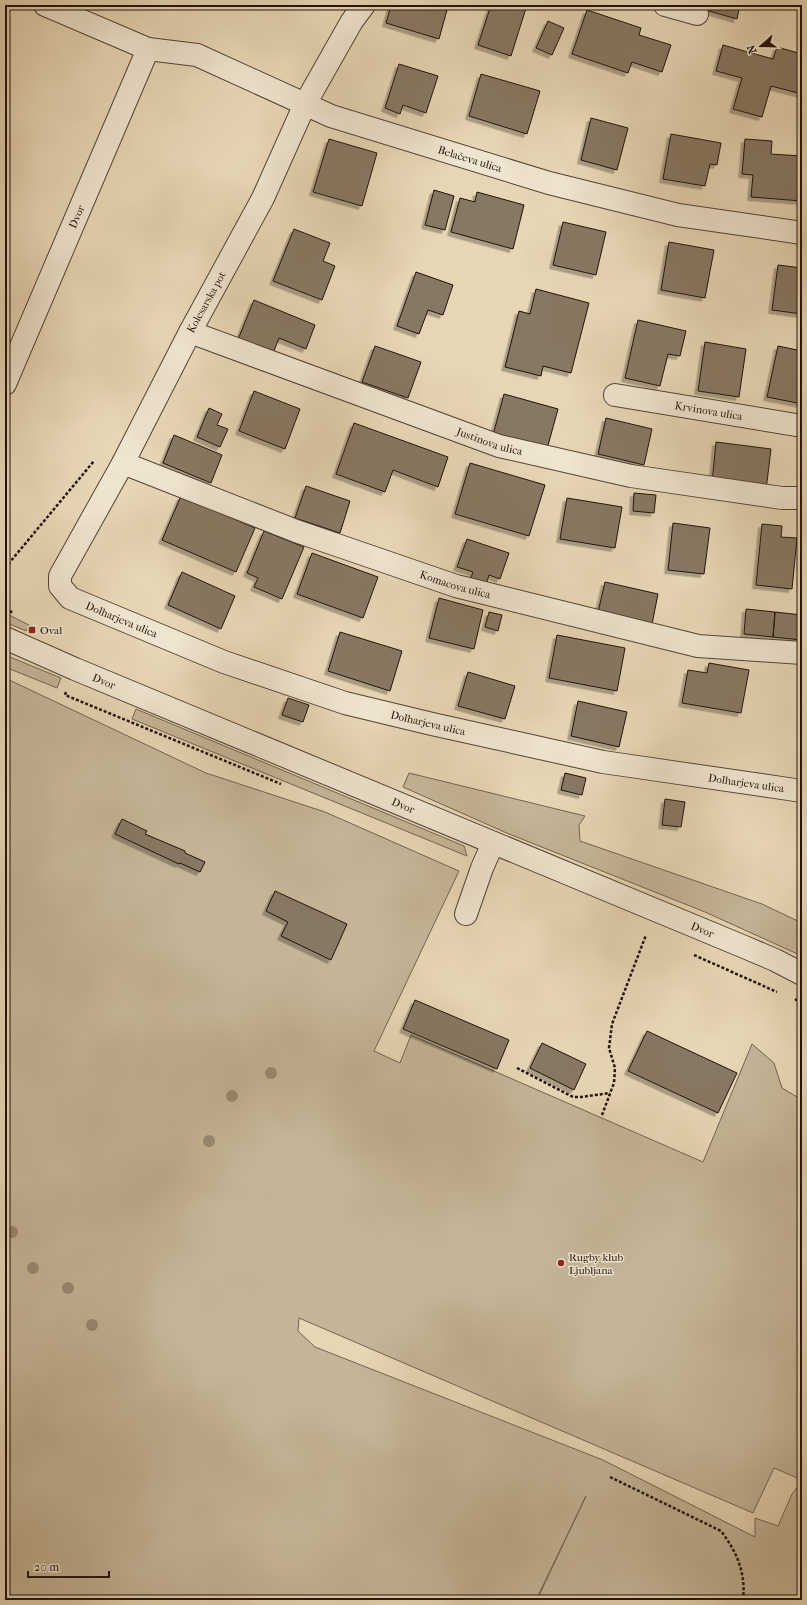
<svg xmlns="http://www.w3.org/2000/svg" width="807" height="1605" viewBox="0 0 807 1605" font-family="'IM FELL French Canon',serif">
<defs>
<filter id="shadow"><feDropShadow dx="-3.5" dy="3.5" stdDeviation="0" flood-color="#0004"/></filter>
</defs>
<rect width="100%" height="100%" fill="#e7d6b5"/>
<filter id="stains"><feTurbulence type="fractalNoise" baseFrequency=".005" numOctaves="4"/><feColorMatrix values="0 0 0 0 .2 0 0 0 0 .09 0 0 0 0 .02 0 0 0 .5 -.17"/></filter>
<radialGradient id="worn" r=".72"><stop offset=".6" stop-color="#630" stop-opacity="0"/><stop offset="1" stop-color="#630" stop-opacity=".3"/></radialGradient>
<path fill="#c5b598" stroke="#726452" d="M5,613L29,625L26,631L5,622Z
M5,655L61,678L57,688L5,667Z
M5,678L206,773L325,812L459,871L374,1051L400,1063L411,1035L703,1162L752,1044L774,1063L782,1088L802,1100V1480L774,1468L753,1513L299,1318L298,1331L315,1347L603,1460L755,1537V1518L778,1526L792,1494L802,1481V1600H537L586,1496L536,1600H5Z
M136,709L464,846L467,856L132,719Z
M409,773L585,816L579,825L580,841L762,904L802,923V956L705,912L509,834L403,787Z"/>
<path fill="#877864" stroke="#20120c" filter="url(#shadow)" d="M391,5H429L447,10L439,39L386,23Z
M491,5H527L511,56L478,45Z
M711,5H740L737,19L709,11Z
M587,10L641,28L639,35L671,45L662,72L632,62L628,73L572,54Z
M548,21L564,28L552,55L536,48Z
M723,45L773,59L777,47L802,54V94L771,86L762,117L733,109L742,78L716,71Z
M399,64L438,76L426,113L403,105L400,114L385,108Z
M481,74L540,91L527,134L469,116Z
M591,118L628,128L617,170L581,160Z
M671,134L721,143L717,165L710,164L705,186L663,179Z
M329,139L377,153L362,206L313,192Z
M745,139L772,141L771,154L802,156V201L751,197L753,175L742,174Z
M434,190L454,196L445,230L425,225Z
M477,192L524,205L513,249L451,232L460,198L475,202Z
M563,222L606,232L596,275L553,265Z
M294,229L330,243L323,261L335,266L322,300L273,281Z
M669,242L714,250L705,298L661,290Z
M778,265L802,268V314L772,310Z
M416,272L453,285L443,315L428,310L419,334L397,326Z
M536,289L589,303L571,373L543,366L541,376L505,367L519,311L530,314Z
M254,300L315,325L306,349L279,338L272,356L237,342Z
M638,320L686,331L680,356L668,354L660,386L625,378Z
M705,342L746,349L739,397L698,391Z
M375,346L421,362L408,398L362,382Z
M778,346L802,351V404L767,397Z
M254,391L300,409L285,449L239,431Z
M504,394L558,409L547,449L493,435Z
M209,408L222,414L217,425L228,429L220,447L197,437Z
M606,418L652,429L644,465L598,454Z
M354,423L448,457L438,487L393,470L385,492L336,474Z
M174,435L222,455L211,483L163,463Z
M716,442L771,449L766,490L712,483Z
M470,463L545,485L529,536L455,514Z
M306,486L350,501L340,533L295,518Z
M634,493L656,495L654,513L633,511Z
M181,496L255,528L236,572L162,540Z
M567,498L622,507L615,548L560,539Z
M673,523L710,528L704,574L668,570Z
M762,524L782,526L781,537L797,538L792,589L756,585Z
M264,531L304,547L282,599L254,587L258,578L247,573Z
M467,539L509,553L500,579L489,575L485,588L469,583L473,572L457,567Z
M312,553L378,577L363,618L297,594Z
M182,572L235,596L221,629L168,605Z
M605,582L658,594L652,624L598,612Z
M439,598L483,610L474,649L429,638Z
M746,609L775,612L773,637L744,634Z
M489,612L502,615L498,631L485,627Z
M775,612L802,615L801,640L773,637Z
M340,632L402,651L390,691L328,671Z
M557,635L625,648L617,691L549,678Z
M709,663L749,670L741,713L682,703L688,670L707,673Z
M468,672L515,686L505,719L458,706Z
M288,698L309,705L303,722L282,715Z
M578,701L627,712L619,747L571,736Z
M565,773L586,778L582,795L561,790Z
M665,799L685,802L681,827L662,825Z
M122,819L147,831L145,834L185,851V853L205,862L200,872L180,863L179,864L115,834Z
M275,891L347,924L331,960L281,936L288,922L266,911Z
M415,1000L509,1040L497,1069L403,1029Z
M647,1031L737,1073L718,1113L628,1071Z
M542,1043L586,1064L574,1090L530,1068Z"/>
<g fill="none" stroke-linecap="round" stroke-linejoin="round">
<defs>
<g id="minor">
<path id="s1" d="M45,5L148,49L197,55L331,116L549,183L678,215L802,233"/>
<path id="s2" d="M364,5L352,21L305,104L263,198L190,332L123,463L60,576V586L70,598L224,662L345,703L432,724L603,762L802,791"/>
<path d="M665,5L697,14"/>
<path id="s3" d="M190,332L499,446L631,476L782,498H802"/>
<path id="s4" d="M5,384L148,49"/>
<path id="s5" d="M615,395L802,426"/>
<path id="s6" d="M123,463L296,531L456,586L698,646L802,653"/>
<path id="s7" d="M5,638L75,669L742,946L775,960L802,974"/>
<path d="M466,914L482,868L493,843"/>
</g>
</defs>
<use href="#minor" stroke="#524336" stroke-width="24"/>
<path stroke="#20120c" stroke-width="2.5" stroke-dasharray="3 2" stroke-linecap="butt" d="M5,568L94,461
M5,609L14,613
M66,692L65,695L281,784
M694,955L777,992
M795,999L802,1004
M517,1068L573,1097H581L610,1093
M602,1115L614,1083L615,1068L609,1048L612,1024L646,935
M610,1477L721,1531C737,1552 746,1573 743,1600"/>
<use href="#minor" stroke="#efe4cf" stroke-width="22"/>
</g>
<g fill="#998a73">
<circle cx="271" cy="1073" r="6"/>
<circle cx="232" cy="1096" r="6"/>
<circle cx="209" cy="1141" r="6"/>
<circle cx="12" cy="1232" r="6"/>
<circle cx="33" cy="1268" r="6"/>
<circle cx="68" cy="1288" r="6"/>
<circle cx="92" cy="1325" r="6"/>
</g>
<g fill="#8f2418" stroke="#efe4cf" stroke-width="1.5">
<rect x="28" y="626" width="8" height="8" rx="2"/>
<circle cx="561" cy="1263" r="4"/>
</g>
<g text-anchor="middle" stroke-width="3" stroke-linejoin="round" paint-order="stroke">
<g font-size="11" fill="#20120c" stroke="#efe4cf">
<text dy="4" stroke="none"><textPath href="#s1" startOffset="454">Belačeva ulica</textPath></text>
<text dy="4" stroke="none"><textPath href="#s4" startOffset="182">Dvor</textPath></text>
<text transform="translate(206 302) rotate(-61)" y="4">Kolesarska pot</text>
<text dy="4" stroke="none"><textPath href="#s5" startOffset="95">Krvinova ulica</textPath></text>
<text dy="4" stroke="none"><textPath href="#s3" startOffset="319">Justinova ulica</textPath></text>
<text dy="4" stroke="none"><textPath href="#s6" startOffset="354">Komacova ulica</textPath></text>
<text dy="4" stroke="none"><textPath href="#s2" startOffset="729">Dolharjeva ulica</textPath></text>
<text dy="4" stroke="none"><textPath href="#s7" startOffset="108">Dvor</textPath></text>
<text dy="4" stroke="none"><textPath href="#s2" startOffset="1053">Dolharjeva ulica</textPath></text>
<text dy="4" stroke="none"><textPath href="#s2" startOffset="1377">Dolharjeva ulica</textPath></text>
<text dy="4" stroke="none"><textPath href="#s7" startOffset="432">Dvor</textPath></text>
<text dy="4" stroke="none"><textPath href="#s7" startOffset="756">Dvor</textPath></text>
</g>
<g font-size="11" fill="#20120c" stroke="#efe4cf" text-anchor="start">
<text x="40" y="634">Oval</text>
<text x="569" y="1261">Rugby klub<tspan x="569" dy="13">Ljubljana</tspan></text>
</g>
</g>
<rect width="807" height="1605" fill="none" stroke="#e7d6b5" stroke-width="20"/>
<rect x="6" y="6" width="795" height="1593" fill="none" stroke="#20120c" stroke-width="2"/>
<rect x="10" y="10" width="787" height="1585" fill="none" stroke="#20120c"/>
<g transform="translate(761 46) rotate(250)" stroke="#efe4cf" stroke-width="3" paint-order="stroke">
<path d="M0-3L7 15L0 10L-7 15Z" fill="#20120c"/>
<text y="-6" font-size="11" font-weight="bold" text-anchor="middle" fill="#20120c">N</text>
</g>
<path d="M28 1571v6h81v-6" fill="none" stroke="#20120c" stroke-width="2"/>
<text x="34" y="1571" font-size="12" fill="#20120c" stroke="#efe4cf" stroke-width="3" paint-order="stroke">20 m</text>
<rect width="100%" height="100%" filter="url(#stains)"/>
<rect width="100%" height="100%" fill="url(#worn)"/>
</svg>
